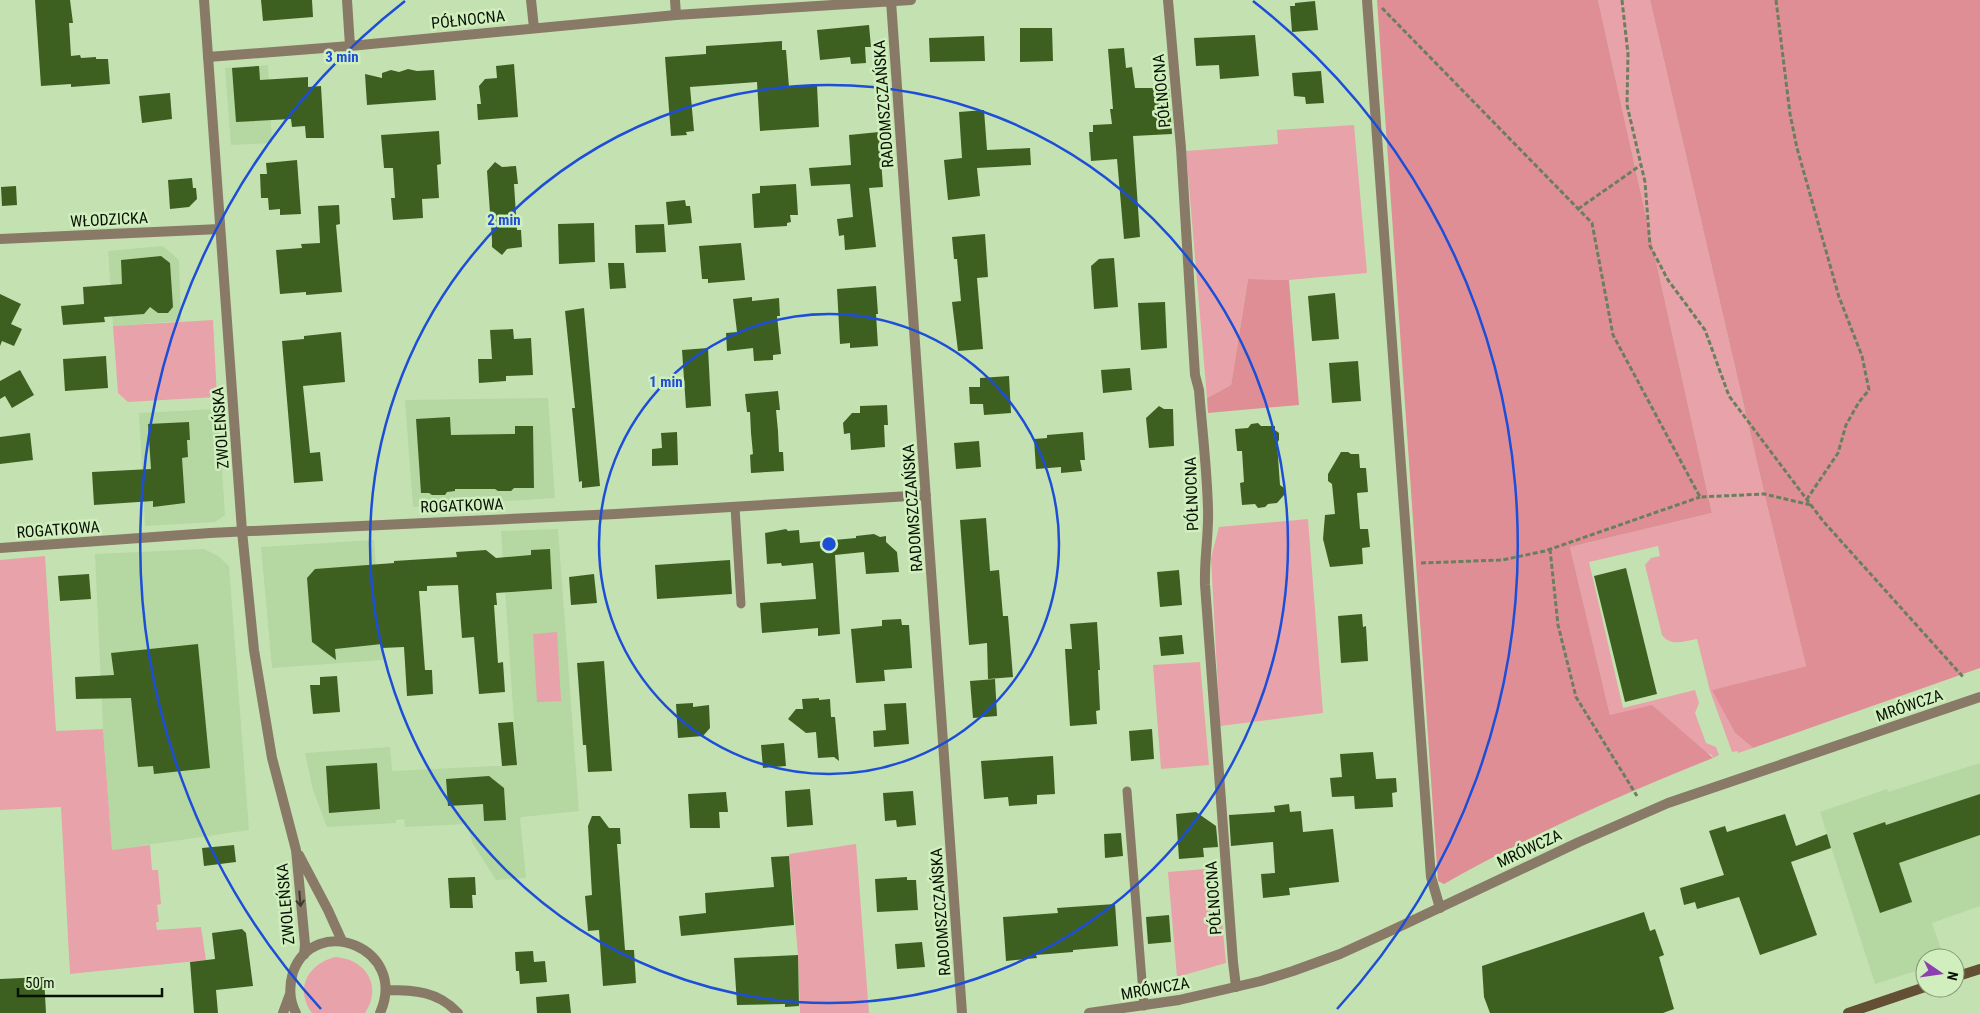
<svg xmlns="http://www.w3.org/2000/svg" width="1980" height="1013" viewBox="0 0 1980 1013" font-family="'Roboto Condensed',sans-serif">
<rect width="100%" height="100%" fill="#c4e2b1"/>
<path fill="#b5d7a1" d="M268,65L272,143L231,145L225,68Z
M163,246L179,260L181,321L113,326L108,251Z
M548,398L555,498L413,507L405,400Z
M218,409L225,515L215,522L145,526L139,413Z
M558,529L579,811L522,817L520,818L526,878L496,880L472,842L468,824L405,827L404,819L396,820V823L327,827L313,790L305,753L390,747L392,771L517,765L501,531Z
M374,540L383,660L272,668L261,547Z
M204,549L218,556L229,566L249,830L112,850L103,729L95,554Z
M1980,763V906L1932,923L1944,958H1925V968L1875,984L1820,812L1887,789L1888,792Z"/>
<path fill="#e7a3a9" d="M1598,0H1650L1766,501L1806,666L1713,690L1735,733L1753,748L1738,753L1737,751L1732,752L1710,691L1697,639C1684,641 1671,647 1662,635L1645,565L1651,558L1660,556L1658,546L1589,562L1623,708L1695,690L1699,703L1695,713L1706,743L1716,747L1719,755L1713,758L1712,755L1610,715L1570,547L1712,513Z
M1354,125L1367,273L1289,280L1248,279L1231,385L1207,398L1186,151L1278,144L1277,130Z
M213,320L217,397L128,402L118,393L113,326Z
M1308,519L1323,713L1220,726L1211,558L1219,527Z
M45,556L56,731L103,729L112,850L150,845L152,870H158L161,904L157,905L159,922H156L157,930L201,927L206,960L70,974L61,807L0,810V560Z
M557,632L561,701L537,702L533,634Z
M1200,662L1209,765L1161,769L1153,665Z
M856,844L869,1013H800L798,955L789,854Z
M1217,868L1226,963L1177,977L1168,872Z
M335,957C366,959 383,986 365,1013H312C294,989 308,964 335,957Z"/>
<path fill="#e08e96" d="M1377,0H1598L1712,513L1570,547L1610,715L1652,705L1713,758C1620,795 1531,835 1444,884L1438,881Z
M1650,0H1980V668L1753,748L1735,733L1712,690L1806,666L1766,501Z
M1248,279L1289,280L1299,405L1208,413L1207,398L1231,385Z"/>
<path fill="#3d6021" d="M35,0H70L73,23H69L71,56L80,55L81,58L96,57V59H108L110,84L71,87V84L41,86Z
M261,0H312L313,17L263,21Z
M1315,1L1318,30L1292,32L1290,6H1295V3Z
M869,25L871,47H865L866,63L851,64L850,57L820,60L817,30Z
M1020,28H1052L1053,61L1020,62Z
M1255,35L1259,76L1220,79L1219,65L1196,66L1194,38Z
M984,36L985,61L930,62L929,38Z
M782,41V50H786L789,87L817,85L819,127L760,131L757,82L690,87L694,131L686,132L687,135L671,136L665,57L706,54V46Z
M1124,48L1126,68L1132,67L1135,88H1169L1172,134L1133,136L1140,237L1124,239L1117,159L1091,161L1089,132H1093V125L1112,124L1110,109H1113L1108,49Z
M514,64L518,117L478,120L477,104H481L479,86L485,79L497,78L496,66Z
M259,66L260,80L308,77V87L321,86L324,138H306L305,126L292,127L291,119L236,122L232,68Z
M408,69L417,71L434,70L436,100L367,105L365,74L382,78V73L391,70L399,72Z
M1321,71L1324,103L1306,104L1305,97L1294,96L1292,73Z
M170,93L172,119L142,123L139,96Z
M984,110L987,150L1030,148L1031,165L977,168L980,196L948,200L944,160L962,158L959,112Z
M439,131L441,164L437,165L439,198L422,199L423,218L393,220L391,198H395L393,168H384L381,135Z
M879,132L883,187L869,188L876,247L845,250L844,235L839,236L837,219L853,217L850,184L811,186L809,168L851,165L849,135Z
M297,160L301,214L280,215V209L269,210L268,198H261L260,174H267L266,163Z
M495,162L502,167L516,166L518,184H514L517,230H521L522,247L507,249L502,255L492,247V240L487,171Z
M192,178L193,188H196L197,199L189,207L170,209L168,180Z
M796,184L798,215H790L791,222L787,223V226L754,228L752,194L760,193V186Z
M16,186L17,205L2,206L1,187Z
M685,200L686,206H690L692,223L668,225L666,202Z
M339,205L340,224L336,225L342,292L306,295V292L280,294L276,250L302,248L301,244L320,243L318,206Z
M594,223L595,262L559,264L558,224Z
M664,224L666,252L636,253L635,225Z
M985,234L988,277L977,278L983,349L958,351L952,302L961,301L957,259H954L952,237Z
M741,243L745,280L708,283V279H702L699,246Z
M161,256L170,263L173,307L168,313H158L150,307L144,314L104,317L105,322L63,325L61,306L84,304L83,287L122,284L121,260Z
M1114,258L1118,307L1094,309L1091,266L1099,259Z
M608,263H624L626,288L610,289Z
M876,286L878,314H876L878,346L850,348V343L840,344L837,289Z
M1335,293L1339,339L1312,341L1308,296Z
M0,294L21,304L11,324L22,329L14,346L2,341L0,346Z
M752,297V301L779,298L780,316H777L781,354L773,355V360L754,361L753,348L727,351L726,333L737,332L733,299Z
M1165,302L1167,348L1141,350L1138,303Z
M584,308L600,486L582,488V481L579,482L572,408H575L565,311Z
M513,329L514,339L531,338L533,375L506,376V381L479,383L478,359H492L490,330Z
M341,332L345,382L303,386L310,453L320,452L323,481L294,483L282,341L304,339V336Z
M708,348L711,406L686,408L682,350Z
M106,356L108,388L65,391L63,359Z
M1358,361L1361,401L1332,403L1329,363Z
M1130,368L1132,390L1103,393L1101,370Z
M20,370L34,395L12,408L5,396L0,399V381Z
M1009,376L1011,413L984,415L983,404H970L969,387H980V378Z
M778,391L780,410H776L778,431L779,452H783L784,471L751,473L750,455L753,454L751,433L750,412H747L745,394Z
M887,405L888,425H884L885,447L851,450L850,433L844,434L843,423L852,413H860V406Z
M1159,406L1164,409H1173L1174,446L1149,448L1146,418Z
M450,417L451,435L515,434V426H533L534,488H514L511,491H498L495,489H455V491L447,492L445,495H432L429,493H421L416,419Z
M189,422L190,440H187L188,457L182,458L185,503L153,507V501L94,505L92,472L151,469L148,424Z
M1258,423L1261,426H1275V430L1279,433V440L1277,443L1280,485L1284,488V495L1277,503L1268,504L1265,507L1258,508L1255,504L1242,505L1240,483L1244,482L1242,451H1237L1235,429L1248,428L1251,424Z
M677,432L678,465L652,466V449L662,448L661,433Z
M1083,432L1085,460H1080L1082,471L1061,473V467L1036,469L1034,439L1047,438V435Z
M30,433L33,460L0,464V437Z
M979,441L981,467L956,469L954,443Z
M1341,452H1348L1351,454H1359L1360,468H1366L1368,492L1357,493L1360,529H1368L1370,547L1362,548L1363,564L1330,567L1323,539L1325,515L1335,514L1332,484L1328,481V474Z
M986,518L990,571L999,570L1003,616H1008L1013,677L988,679L987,643L969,645L960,520Z
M786,529L788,531L799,530L800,543L845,539L856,538V536L874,534L880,537L886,536V542L897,552L899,572L866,574L864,552L835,555L840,634L818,636V628L762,633L760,603L816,599L813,563L782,566L781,563L767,564L765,533Z
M550,549L552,589L496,593L497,605H494L498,663L503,662L505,692L479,694L474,637L462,638L458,585L427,586V591H419L425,670H432L433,694L407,696L404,647L382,648V644L335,649L336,660L312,642L307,578L315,569L394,563V561L457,557L456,552L486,550L496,558L531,555V550Z
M730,560L732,594L657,599L655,565Z
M1626,568L1657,694L1625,702L1594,576Z
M1179,570L1182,605L1160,607L1157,572Z
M89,574L91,599L60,601L58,576Z
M594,574L597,603L571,605L569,577Z
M1362,614L1363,627L1366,626L1368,661L1341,663L1338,616Z
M901,619L902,625H909L912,668L884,670L885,681L856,683L851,629L882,626V620Z
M1097,622L1100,670H1098L1100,710L1096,711L1097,724L1070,726L1065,649H1072L1070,624Z
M1182,635L1184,654L1161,656L1159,637Z
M198,644L210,768L154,774L153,766L138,767L131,698L76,699L75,677L114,675L111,653Z
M604,661L612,771L588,772L586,745H583L577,663Z
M337,676L340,712L313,714L310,685H320V677Z
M995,679L997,716L973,718L970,681Z
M819,698V700L830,699L831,717H835L839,761L834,757L818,758L816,732L806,733L788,719L796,709H803L802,699Z
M693,703V707L709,705L710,728L703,736L678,738L676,704Z
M906,703L909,744L874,747L873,731L886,730L884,704Z
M513,722L517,765L502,766L498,723Z
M1152,729L1154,759L1131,761L1129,731Z
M784,743L786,766L763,768L761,745Z
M1373,752L1376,779L1396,778L1397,792L1392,793L1393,807L1355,809L1354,796L1332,797L1330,778L1342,777L1340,754Z
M1053,756L1055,794L1037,795V804L1009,806L1008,797L984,799L981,761Z
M377,763L380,809L329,813L326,766Z
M489,776L504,788L506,820L484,821L483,804L448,806L446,779Z
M810,789L813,825L787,827L785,791Z
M913,791L916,825L897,827L896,820L885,821L883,793Z
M726,792L728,812H719L720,828H690L688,794Z
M1980,794V835L1899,863L1912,902L1880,913L1853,833L1885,822L1886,825Z
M1289,804L1290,812L1301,811L1303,832L1333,829L1339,882L1289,888L1290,895L1263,898L1261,874L1275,873L1273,842L1231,846L1229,815L1275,812L1274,806Z
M1196,812L1216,826L1218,847L1203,848L1204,857L1179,859L1176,814Z
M1785,814L1796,846L1827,834L1831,848L1791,862L1817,935L1760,955L1739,897L1697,909L1695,902L1684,905L1680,888L1724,875L1709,831L1725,826L1727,832Z
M592,816H600L609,828H620L621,844H617L625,950H634L636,983L603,986L599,930L588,931L585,896L592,895L588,826Z
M1121,833L1123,856L1105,858L1104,834Z
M234,845L236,862L204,866L202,848Z
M789,856L794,925L681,936L679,916L706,913L705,893L774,887L771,857Z
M475,877L476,895H472L473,908H450L448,878Z
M907,877V880H916L918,910L877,912L875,879Z
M1115,904L1118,946L1073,950V952L1036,955L1037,958L1006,961L1003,917L1058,913L1057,908Z
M1644,912L1650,931L1655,929L1664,955L1659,957L1674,1009L1663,1013H1490L1484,997L1482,966Z
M1169,915L1171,942L1148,944L1146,917Z
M242,929L246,933L253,986L216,990L218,1013H194L190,962L215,959L212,933Z
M922,942L925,967L897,969L895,944Z
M533,951L534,962L545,961L547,982L520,984L519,971H516L515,952Z
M798,955L799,1006L785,1007V1004L737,1005L734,958Z
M44,977L46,1013H0V979Z
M569,994L571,1013H537L536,997Z"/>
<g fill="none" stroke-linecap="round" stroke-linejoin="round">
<path stroke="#6a7f5e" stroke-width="3" stroke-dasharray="5 2.5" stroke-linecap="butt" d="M1622,0L1628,54L1627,105L1645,182L1650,246L1668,280L1705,330L1729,396L1823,521L1964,678
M1776,0L1790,114L1797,148L1839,297L1862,356L1869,390L1859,402L1846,425L1838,453L1807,499
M1382,8L1592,223L1613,335L1700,497L1764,494L1811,505
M1578,209L1641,165
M1550,549L1558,625L1576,697L1637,796
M1421,563L1502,560L1545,551L1700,497"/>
<path stroke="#897a68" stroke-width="9" d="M735,507L741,604
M1127,791L1144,1006"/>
<path stroke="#897a68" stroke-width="10" d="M347,0L350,46
M531,0L534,28
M675,0L676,15
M1168,0L1181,148L1195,375L1199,390C1202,429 1207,469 1208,509C1209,534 1204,559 1205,585L1233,962L1236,987
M1367,0L1431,877L1440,908
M891,1L962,1013
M208,57L350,46L676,15L911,0
M0,239L220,229
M0,548L210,533L616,514L926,495"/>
<path stroke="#897a68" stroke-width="10" d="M204,0L242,531L254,650L272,758L296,850L305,944L304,955
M299,855L328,910L342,941
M386,990C414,990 438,991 458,1013
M283,1013L290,994
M296,1013C289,1000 289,986 293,972C315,912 409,948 380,1013
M1089,1013L1179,1000L1261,981L1293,971L1340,954L1386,933L1579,842L1668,803L1980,697"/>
<path stroke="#634f33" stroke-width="10" d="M1955,977L1980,969
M1848,1013L1925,987"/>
</g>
<defs><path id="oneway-shaft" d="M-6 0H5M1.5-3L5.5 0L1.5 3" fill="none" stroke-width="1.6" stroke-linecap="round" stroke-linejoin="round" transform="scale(1.25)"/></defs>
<use stroke="#3b3b2b" href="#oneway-shaft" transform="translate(300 899) rotate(85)"/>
<g fill="none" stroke="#1d4ed8" stroke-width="2.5">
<circle cx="829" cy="544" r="230"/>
<circle cx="829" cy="544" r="459"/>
<path d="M321 1009A689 689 0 0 1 405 1M1253 1A689 689 0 0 1 1337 1009"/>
</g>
<g text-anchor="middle" stroke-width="5" stroke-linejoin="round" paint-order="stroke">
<g font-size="16" fill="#071102" stroke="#d1efbe">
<text transform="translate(468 19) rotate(-6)" y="6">PÓŁNOCNA</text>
<text transform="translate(1161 91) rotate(-95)" y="6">PÓŁNOCNA</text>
<text transform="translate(883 104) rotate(-94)" y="6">RADOMSZCZAŃSKA</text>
<text transform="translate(109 219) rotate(-3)" y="6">WŁODZICKA</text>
<text transform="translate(220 428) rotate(-94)" y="6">ZWOLEŃSKA</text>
<text transform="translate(1191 494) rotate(-92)" y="6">PÓŁNOCNA</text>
<text transform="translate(462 505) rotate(-2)" y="6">ROGATKOWA</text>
<text transform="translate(912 508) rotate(-94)" y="6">RADOMSZCZAŃSKA</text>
<text transform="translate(58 529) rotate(-4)" y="6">ROGATKOWA</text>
<text transform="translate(1909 705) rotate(-19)" y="6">MRÓWCZA</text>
<text transform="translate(1529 848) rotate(-25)" y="6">MRÓWCZA</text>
<text transform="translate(1213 898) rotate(-94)" y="6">PÓŁNOCNA</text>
<text transform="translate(285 904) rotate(-95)" y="6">ZWOLEŃSKA</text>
<text transform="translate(940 912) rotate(-94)" y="6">RADOMSZCZAŃSKA</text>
<text transform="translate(1155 988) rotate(-10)" y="6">MRÓWCZA</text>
</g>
</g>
<circle cx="829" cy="544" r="8" fill="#1d4ed8" stroke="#d1efbe" stroke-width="2.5"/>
<g font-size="15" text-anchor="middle" font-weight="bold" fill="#1d4ed8" stroke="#d1efbe" stroke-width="5" stroke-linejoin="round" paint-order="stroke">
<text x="342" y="62">3 min</text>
<text x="504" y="225">2 min</text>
<text x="666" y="387">1 min</text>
</g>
<g transform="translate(1940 973) rotate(103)"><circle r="24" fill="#d1efbe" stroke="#809673"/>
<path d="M0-4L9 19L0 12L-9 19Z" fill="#8e40b1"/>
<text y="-8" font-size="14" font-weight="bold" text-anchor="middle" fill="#071102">N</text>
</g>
<path d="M18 988v8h144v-8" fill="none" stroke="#071102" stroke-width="2.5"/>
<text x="25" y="988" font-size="15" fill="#071102" stroke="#d1efbe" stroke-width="4" paint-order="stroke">50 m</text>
</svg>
